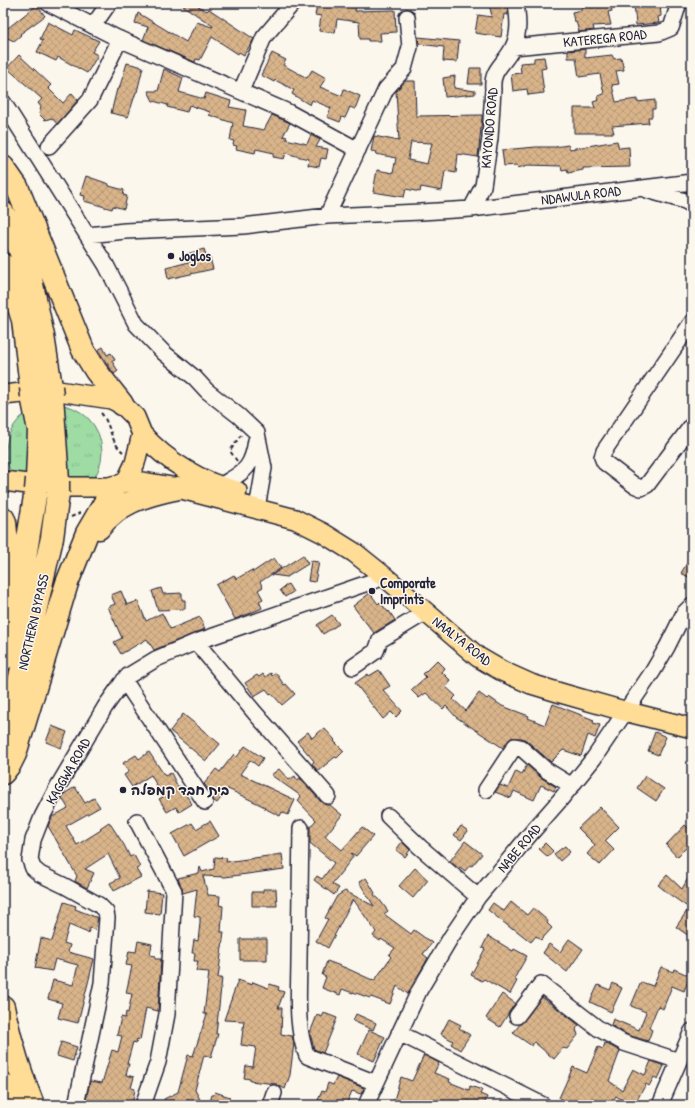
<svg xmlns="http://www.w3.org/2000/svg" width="695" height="1108" viewBox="0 0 695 1108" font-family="'Patrick Hand','Playpen Sans Hebrew',sans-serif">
<defs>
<pattern id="grass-tufts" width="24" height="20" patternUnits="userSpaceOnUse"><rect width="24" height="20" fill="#9edca4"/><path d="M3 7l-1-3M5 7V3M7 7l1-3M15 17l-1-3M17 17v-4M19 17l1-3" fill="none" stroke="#88bc8e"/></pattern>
<pattern id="building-cross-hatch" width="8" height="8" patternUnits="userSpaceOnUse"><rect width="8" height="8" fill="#d9b48a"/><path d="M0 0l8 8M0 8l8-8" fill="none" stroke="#ba9a78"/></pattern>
</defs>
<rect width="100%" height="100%" fill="#fbf7ec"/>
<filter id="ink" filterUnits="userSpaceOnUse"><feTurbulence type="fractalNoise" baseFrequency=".025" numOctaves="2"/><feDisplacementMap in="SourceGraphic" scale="8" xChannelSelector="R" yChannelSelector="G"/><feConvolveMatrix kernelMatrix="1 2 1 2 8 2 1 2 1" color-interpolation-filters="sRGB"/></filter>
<g filter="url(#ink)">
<path fill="url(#grass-tufts)" stroke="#607f70" d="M6 452a48 48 0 1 1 96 0a48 48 0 1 1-96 0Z"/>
<path fill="url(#building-cross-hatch)" stroke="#22223b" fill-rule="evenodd" d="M179,3H193L207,11L209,9L254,39L244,55L239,52L238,54L212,37L200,60L196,59L195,62L143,40L148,27L135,23L138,13L186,42L197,22L212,27L213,26Z
M321,3L347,5V3H356L355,11L395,10L396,32L380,33L381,41H368V39H360L359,22L337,19L335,33L319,31L321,16L315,15L317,5H321Z
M489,3H507L508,15L504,14L501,37L475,33L478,15L492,17Z
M592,3L593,6L602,3H610L612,11L608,12L611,25L593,26L594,30L579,32L576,21H574L572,12L582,10L581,4Z
M634,3H660L661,16L658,17L659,23L636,25Z
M37,5L45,16L20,34L21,35L14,41L3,36V23L8,28Z
M48,22L73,35L75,30L99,41L92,52L98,55L87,73L58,57L56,61L37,52L43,40L40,39Z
M418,37L459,41L457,62L443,61L444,47L419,44Z
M585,49V58L612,55L614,59L621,58L624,70L616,71L619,84L612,85L616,102L637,99V102L655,100V109H652V117H648L649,123L612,126L614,133H574V108H595L593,102L599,100L598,96L604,94L600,74L579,77L576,58H568V51Z
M272,53L286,60L283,65L307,78L312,70L326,78L320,87L342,96L344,89L360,96L355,109L350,107L345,118L342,117L340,122L327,117L331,108L312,100L310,105L292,94L294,90L275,80L274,82L261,75Z
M19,55L51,85L48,88L63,103L72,93L78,100L57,124L52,118L45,120L39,114L41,107L38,103L42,99L7,68Z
M544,57L546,68L541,69L544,93L528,95L527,89L513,91L511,74L521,73L520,63L534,62V58Z
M127,63L143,67L137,92H136L128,117L111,113L117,89H119Z
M470,68H481V84H468Z
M164,69L183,78L179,92L204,99L206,93L231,101L229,107L246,110L243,126L264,130L272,115L290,123L283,136L287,137L286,139L307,144L311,135L320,140L316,147L328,149L326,159L321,158L319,167L308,165L309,159L300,157L286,153L284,159L273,157L274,153L256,149L255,153L236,149L237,146L233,145L234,141L230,140L233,123L209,115L210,112L189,105L187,112L167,107L168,105L153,101L148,91H158Z
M455,76L454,88L475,91V94L445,97L443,78Z
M405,81H415L416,116L482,115V118L478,157L458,154L456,173L445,171L442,191L421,187L420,192L406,189L404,197L373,192L377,170L393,173L396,158L376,154L377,152L371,151L374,136L399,141L396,91ZM411,142L432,143L427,164L408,160Z
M617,141L619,148L629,147L630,167L583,168V170L568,173L567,169L562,170L561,166L528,165L518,168L517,165L504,166L502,150L536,147H555L568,145L570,149Z
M86,176L109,184V186L124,190L123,195L127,196L124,209L113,206L112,209L84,201L85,196L80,195Z
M204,249L207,258H210L213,269L168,279L166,268L189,262L187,254Z
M103,347L107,355L111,353L115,360L112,361L118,371L114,374L98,350Z
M303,555L308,564L287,577L272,575Z
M692,555V579L681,573Z
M274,558L281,568L260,582L263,587L258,590L263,599L259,601L262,608L251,613L235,619L216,585L234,575L236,579L252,570L253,572Z
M311,561L319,562L315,582L308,581Z
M288,584L293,592L285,597L280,590Z
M161,588L163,594L182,593V600H185V609L158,610L152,591Z
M121,591L127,605L138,601L146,621L162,613L170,629L200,617L205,629L154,650L147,639L121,654L114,642L122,638L108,607L115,604L111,595Z
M370,593L378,604L380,602L388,612L389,611L395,620L374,633L353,606Z
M332,615L339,624L323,634L317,625Z
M437,660L445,668L442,672L451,681L446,687L456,696L453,699L466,711L479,693L487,699L489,697L502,706L529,716L528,718L545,725L553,704L594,720L593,723L600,725L595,738L588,735L581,756L563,750L551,762L526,740L522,738H511L503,748L456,717L446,706L443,709L426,693L419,698L411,690L426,677L423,674Z
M379,670L390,686L383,690L402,711L396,717L391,712L383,719L355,683L368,674L369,676Z
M271,673L272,676L276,673L284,685L286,684L295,694L282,705L271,693L270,694L266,689L254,696L245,683L257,675L259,677L263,674L265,677Z
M183,714L220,744L206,761L170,731Z
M52,726L67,732L61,748L46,742Z
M324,728L335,740L334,741L344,751L337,758L335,757L318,771L312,764L314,761L297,741L308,732L312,738Z
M655,732L666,737L658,755L648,751Z
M245,746L263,758L258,766L250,760L240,774L295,800L288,815L282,812L280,816L264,808L265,807L228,789L217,803L214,801L208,789L204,784L216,769L220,772L234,754L237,757Z
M149,752L165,776L171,773L178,787L180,786L192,804L179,812L176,807L167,812L159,799L163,797L151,775L132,787L124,775L129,772L123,763L136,755L139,759Z
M527,765L540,777L556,787L554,791L541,785L534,800L514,791L511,798L495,792L500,785L508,788L516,771L522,774Z
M279,769L289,780L295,776L297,780L300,778L321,802L326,805H330L342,815L325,836L342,850L362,827L373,836L356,856L351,853L353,857L332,884L339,888L334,895L314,880L317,876L322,879L334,863L310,843V827L316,820L298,801L301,796L271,775Z
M645,776L664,789L656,801L637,788Z
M75,787L85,803L94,798L100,807L66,826L77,845L101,830L100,828L109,822L124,845L130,857L134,855L140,867L136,869L141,877L114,891L110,883L120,878L108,854L85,869L94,873L87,888L75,881L77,876L48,826L52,817L68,808L62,798L64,794Z
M600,807L619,827L605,841L614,850L600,865L587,854L595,845L578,828Z
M210,821L219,836L184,856L172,834L192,823L196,829Z
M685,825L692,832V842L677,857L666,845Z
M461,826L468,831L461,840L454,835Z
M465,841L482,854L472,866L470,865L465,871L460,867L459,869L450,861Z
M402,842L410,850L405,857L396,850Z
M545,843L553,851L548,857L539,849Z
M565,846L570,852L560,861L554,854Z
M282,854L284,869L225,877L203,876L208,895L220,896L219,905L223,906L221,932H224L218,978H222L216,1034H218L211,1057L204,1055L195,1090L203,1105H167L164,1099L178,1092L188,1055L193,1056L207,1014H204L209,972L196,971L198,961H194L195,953H192L194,940L198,941L200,923V917L194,916L197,889L183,893L178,878L199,873L200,867L202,872L214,869L215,857L227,858L226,862Z
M415,868L428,880L413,898L399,886Z
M692,871V938L676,927L689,908L669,894L658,885L667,875L682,889Z
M366,878L375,893L374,895L379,899L388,911L384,914L411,934L414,930L432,943L423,954L428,958L408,994L397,986L390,1004L371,997L370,998L353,992V993L342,989L340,995L322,988L326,977L322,975L327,961L346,968L370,979L375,980L391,957L389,955L395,948L381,939L380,941L373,936L376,932L353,899L328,948L316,941L328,919L325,918L337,896L345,891L374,906L359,882Z
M263,889H276L277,906H252V892H263Z
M147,891L162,893L160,914L145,912Z
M64,902L76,906L75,909L98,918L95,930L90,928L88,933L69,925L64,943L70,945L68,952L94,959L78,1023L58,1018L62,1003L48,999L53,980L73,985L78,965L55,959L52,971L35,968L41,938L52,941Z
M511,902L527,915L533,908L548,921L547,923L552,928L541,940L536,936L531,942L513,928L512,929L488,910L493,903L504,911Z
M488,936L513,951L514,949L527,956L514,979L517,981L510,994L484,979L482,981L471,975L485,949L482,948Z
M240,939H267V960H240Z
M569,939L583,949L567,972L543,953L549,944L560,952Z
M138,941L152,944L150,955L156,956L155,959H161L158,1011L146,1008L140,1040L137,1039L136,1043L133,1042L127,1064H129L126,1075L134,1077L131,1088L135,1089L132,1105H85L90,1081L102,1083L112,1050L118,1052L122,1036L117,1035L121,1017L125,1018L126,1012L128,1013L132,994L126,993L132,966L126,965L129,951L136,952Z
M661,967L673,972L674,969L690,976L684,991L672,986L663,1009L658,1006L649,1028L652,1030L648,1041L628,1035L611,1025L613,1019L639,1030L646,1012L631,1006L641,982L653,986Z
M238,980L252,985L253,982L268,988L270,984L279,987L278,990L284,992L278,1008H282L281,1034L292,1036L294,1043L290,1075L285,1089L276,1084L250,1081V1079L244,1078L246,1066L253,1067L256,1047L241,1045L244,1021L224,1020Z
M613,983L622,988L611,1012L590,1002L598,985L610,990Z
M502,994L515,1003L500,1027L486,1018Z
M542,997L579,1025L576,1029L578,1035L567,1049L563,1048L554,1059L534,1042L532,1046L513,1033Z
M324,1013L337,1018L323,1053L314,1049L310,1033L317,1015L322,1017Z
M356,1014L376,1023L373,1030L353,1021Z
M449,1019L461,1025L459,1028L470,1035L460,1050L451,1044L453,1041L441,1034Z
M369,1030L385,1037L374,1061L358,1054Z
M61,1042L77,1047L73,1061L57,1056Z
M605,1043L620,1051L609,1081L622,1090L633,1069L645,1075L651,1061L664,1066L658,1079L654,1077L649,1086L646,1084L634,1105H630L616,1096L610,1105H603L592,1098L589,1105H574L559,1098L573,1067L587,1073L598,1047L603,1049Z
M424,1055L439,1063L434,1073L450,1079L449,1082L469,1090L470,1086L482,1090L480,1094L487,1097L484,1105H399L393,1103L401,1077L412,1081Z
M337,1077L364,1088L361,1094L352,1091L346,1105H331L318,1100L322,1091L325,1092L328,1083L333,1085Z
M215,1092L230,1097L227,1105H209L212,1095H214Z"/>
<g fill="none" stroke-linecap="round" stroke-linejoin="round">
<defs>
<path id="minor" d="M48,3L117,38L288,112L358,150
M93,26L109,3
M513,47L659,33L671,28L679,3
M241,91L264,37L293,3
M3,102L106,265L136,324L164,353L195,378L207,391L239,416L257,433L264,468L259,497L256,508
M49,146L90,100L120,39
M647,190L685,201L692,205
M471,209L483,186L490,138L493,89C491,69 505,64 513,47C520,33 518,18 516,3
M327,216L386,89L404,69L410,47L407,17
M88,235L125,231L243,226L327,216L421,212L471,209L692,182
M692,322L604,451L602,457L604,462L634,485L641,488L647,485L692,425
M220,486C243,472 252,470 256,440
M196,642L255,713L328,796
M353,667L376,651L380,640L426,612
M124,680L205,802
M486,790L515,746L520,747L546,770L572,786
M388,816L420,847L478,897
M137,821L174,891L167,1014L158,1062L143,1105
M301,828C300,872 300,915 299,959C299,989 295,1028 307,1056L376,1083
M517,1016L541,984L599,1029L624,1043L679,1061
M399,1033L543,1105
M76,1105L102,983L107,918L106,912L99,905L65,886L40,874L33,868L30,860L33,840L42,817L58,786L105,707L122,683L128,676L156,659L196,642L385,577
M270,1105L274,1093
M366,1105L419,991L451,937L478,897L532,832L560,800L594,758L653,671L667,647L684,613L692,605
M660,1105L692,1031"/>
<path id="major" d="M3,395L52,390L111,399L122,404L135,417L142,434L135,463L126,482L114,487H53L3,481
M142,434C166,461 202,483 237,491
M126,482H143L178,488L295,519L323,533L355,553L385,577L478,657L502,671L531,684L564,694L624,711L692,728"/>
<path id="highway" d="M3,167L17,187L83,350L96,371L122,404
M3,213L8,221L30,275L43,336L51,387
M3,265L13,289L23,320L31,387
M32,396L39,430L37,479
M52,396L58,481
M3,518L5,522L8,556L3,593
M99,528C121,500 145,496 178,488
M3,659L19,594L36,490
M6,738L52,538L58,493
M3,773L10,764L15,754L67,583L87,533L114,487
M3,1007C10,1040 20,1073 33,1105
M3,1085L10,1105"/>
</defs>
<use href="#minor" stroke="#22223b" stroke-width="18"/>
<use href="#major" stroke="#22223b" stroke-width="22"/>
<use href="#highway" stroke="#22223b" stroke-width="25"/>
<path stroke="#22223b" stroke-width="2" stroke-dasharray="4 3" stroke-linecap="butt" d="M101,413C111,424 110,442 123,452
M237,461L230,451L241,435
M71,517L80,513"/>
<use href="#minor" stroke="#fbf7ec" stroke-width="15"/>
<use href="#major" stroke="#ffdd96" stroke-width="19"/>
<use href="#highway" stroke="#ffdd96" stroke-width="22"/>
<defs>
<path id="highway-bridge" d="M31,387L32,396
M51,387L52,396
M58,481V493
M36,490L37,479"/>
</defs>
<use href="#highway-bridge" stroke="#22223b" stroke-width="25" stroke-linecap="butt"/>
<use href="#highway-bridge" stroke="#ffdd96" stroke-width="22"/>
</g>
</g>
<g fill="#22223b" stroke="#fbf7ec" stroke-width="1.5">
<circle cx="171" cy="256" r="4"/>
<circle cx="372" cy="591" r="4"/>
<circle cx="123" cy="790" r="4"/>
</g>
<g text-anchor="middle" stroke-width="3" stroke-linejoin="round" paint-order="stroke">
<g font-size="14" fill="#22223b" stroke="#fbf7ec">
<text transform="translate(605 38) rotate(-6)" y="5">KATEREGA ROAD</text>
<text transform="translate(489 128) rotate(-85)" y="5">KAYONDO ROAD</text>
<text transform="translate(581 195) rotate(-7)" y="5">NDAWULA ROAD</text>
<text transform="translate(33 622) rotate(-77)" y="5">NORTHERN BYPASS</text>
<text transform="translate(462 641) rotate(38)" y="5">NAALYA ROAD</text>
<text transform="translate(68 771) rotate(-60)" y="5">KAGGWA ROAD</text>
<text transform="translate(519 848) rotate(-50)" y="5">NABE ROAD</text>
</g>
<g font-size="14" font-weight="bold" fill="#22223b" stroke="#fbf7ec" text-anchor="start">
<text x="179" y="261">Joglos</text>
<text x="380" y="588">Comporate<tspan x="380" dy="16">Imprints</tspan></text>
<text x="131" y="795">בית חבד קמפלה</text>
</g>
</g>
<rect width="695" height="1108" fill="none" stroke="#fbf7ec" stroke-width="16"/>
<rect x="8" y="8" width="679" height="1092" fill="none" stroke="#22223b" stroke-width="1.5" filter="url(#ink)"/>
</svg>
